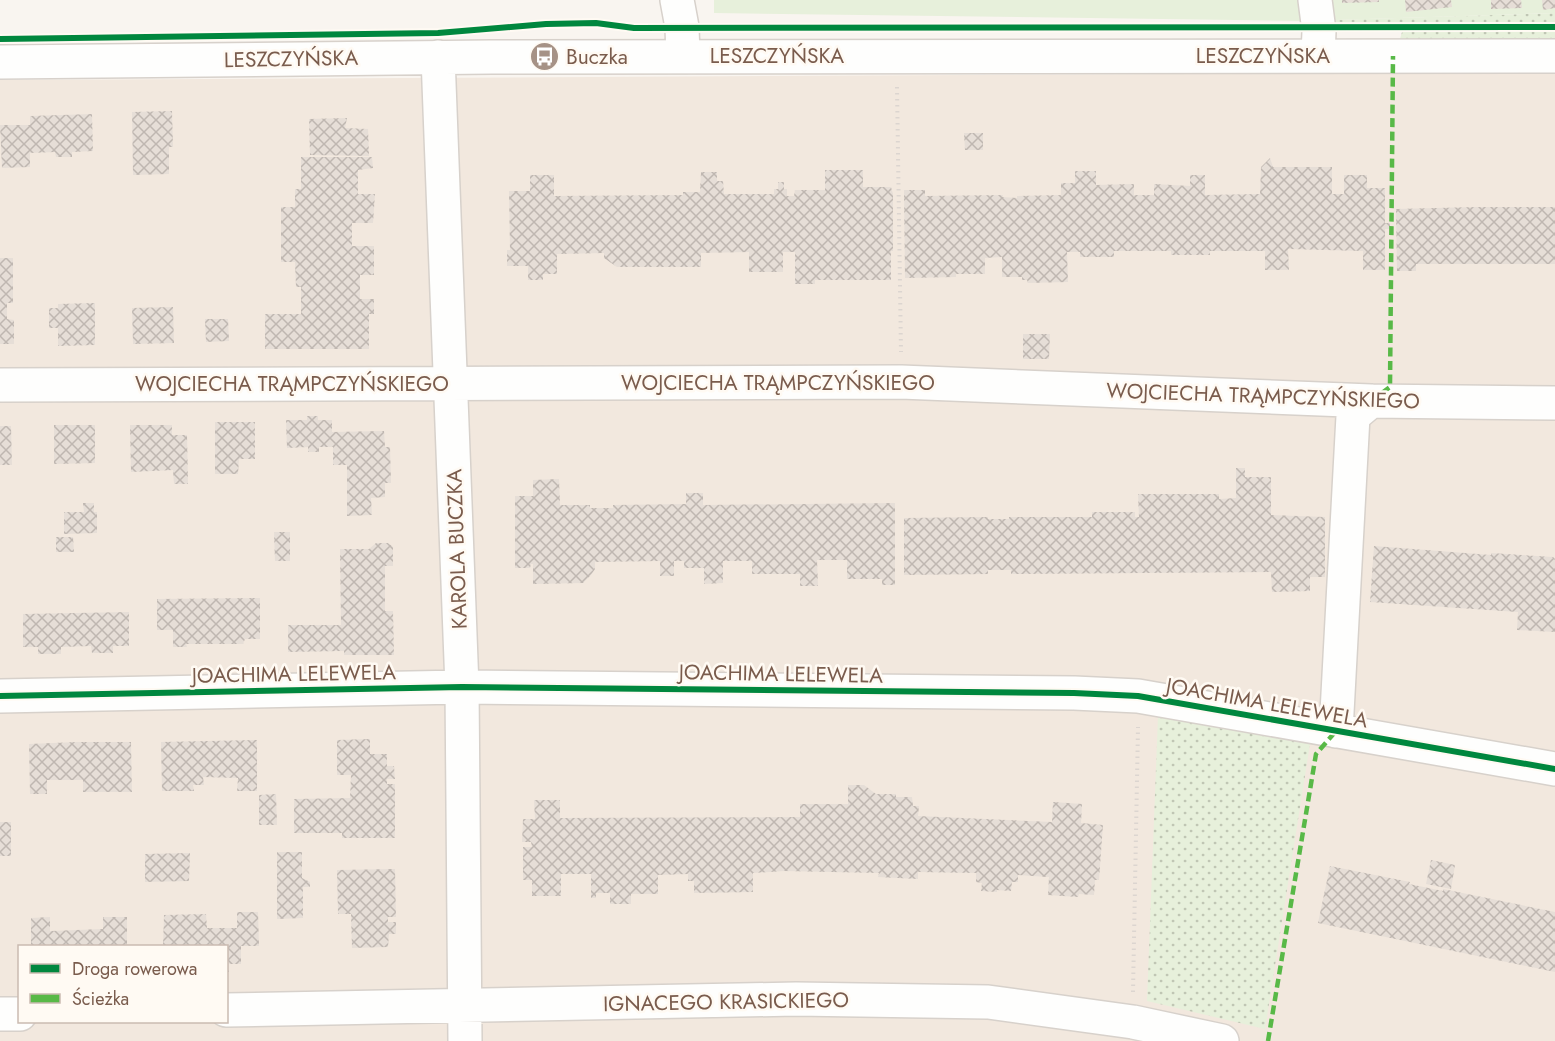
<svg xmlns="http://www.w3.org/2000/svg" width="1555" height="1041" viewBox="0 0 1555 1041" font-family="Jost,sans-serif">
<defs>
<pattern id="grass-dots" width="8" height="8" patternUnits="userSpaceOnUse" patternTransform="scale(1.5)"><rect width="8" height="8" fill="#e7f0db"/><path d="M2 2h.1M6 6h.1" fill="none" stroke="#c0c6b4" stroke-width="1.8" stroke-linecap="round"/></pattern>
<pattern id="building-cross-hatch" width="8" height="8" patternUnits="userSpaceOnUse" patternTransform="scale(1.5)"><rect width="8" height="8" fill="#e6ded7"/><path d="M0 0l8 8M0 8l8-8" fill="none" stroke="#bfb7b1"/></pattern>
</defs>
<rect width="100%" height="100%" fill="#f9f5f0"/>
<path fill="#f2e8de" fill-rule="evenodd" d="M1555,72V1041H0V80ZM20,946H226V1022H20Z"/>
<path fill="url(#grass-dots)" d="M1555,13V23H1333L1332,20Z
M1406,31H1555V40L1400,39L1402,32Z
M1158,716L1310,744L1265,1029L1147,1001Z"/>
<path fill="#e7f0db" d="M714,0H1555V13L1304,21L714,13Z"/>
<path fill="url(#building-cross-hatch)" d="M1342,0H1379V2L1342,3Z
M1405,0H1451L1452,7L1406,12Z
M1491,0H1521L1522,8L1491,9Z
M1542,0H1555V8L1543,10Z
M172,111L173,147H169V174L133,175L132,112Z
M92,114L93,151L72,152V157H56L55,152L30,153V167L2,168L0,125H30V116Z
M347,118L345,128L368,129L369,156L310,155L309,119Z
M964,133H983V150H965Z
M301,157H372L373,168L358,170V194H375L373,223H352V246H374V275H360V299H374V314H369V349H265V314H301V287H296L295,262H281V207H295V189H301Z
M1270,158L1273,167H1332V194H1344V175H1367V188H1385V223H1390V229H1385V270H1363V251L1288,249L1289,270H1265V251H1210V255H1171V251H1114V257H1080V252H1067L1068,282L1028,283L1027,280H1022V277H1002V257L985,258V274H956V277L905,278L904,190H925V196L1003,195L1002,197L1017,198V196L1061,195V183H1075V171H1096V185L1134,184V195H1154V184L1190,186V175H1205V195L1260,194L1261,167Z
M825,170H863V187H891L893,194V251H891V280H815V284H795V252H783V272H749V252L701,253V267H617L604,258V253L557,254V274H543V280H528V266H507V250H510L509,191H530V175H554V196L683,195V192H700L701,172H717V181H723L724,194H774V189H778V182H784V189H787V196H794L795,190H825Z
M1476,207H1555V264H1416V271H1397L1396,209Z
M0,258H13V303H7V319L14,320V344H0Z
M95,303V345L58,346V328H49V308H58V304Z
M173,307L174,343L133,344L132,308Z
M205,319H228L229,341L206,342Z
M1023,334H1050L1049,359H1023Z
M307,416H318V420H332V432L384,431L385,447H390L391,483H385V497L371,498L372,515L347,516V465H333V447H319V452H308V447L287,448L286,420H307Z
M215,422H255V459H239L238,474H215Z
M54,425H95V463L54,464Z
M130,425H172V435H187L188,484H174L173,470L131,472Z
M0,426H11L12,465H0Z
M1236,468H1245V477H1271V515L1325,517V577H1310V591L1272,592L1271,572L1011,574V570H988V574L904,575V518L988,517V519H1009V517H1092V512H1135V517H1139L1138,494H1219V499L1236,498Z
M559,479L560,505H590V508H613V505L686,504V493H703V505L895,503V585H882V579H847V560H817L818,586H800V574H752V561H723V583L704,584V568H684V561H674V576H660V561L595,562V569L591,575L583,583L533,584V564H531L530,568H515V496H533V480Z
M83,503H94V512H97V533L64,534V512H84Z
M274,532H290V561H275Z
M56,537H73L74,552H56Z
M376,543H388L393,547V566H385V611H393L394,655H344V651H342L288,652V625H341L340,549H369Z
M1374,546L1491,555V553L1553,557L1555,559V632L1517,630L1518,612L1370,602Z
M260,598V639H245L243,644H186L187,647H173V630H157V599Z
M129,612V646H113V653H92L91,646L61,647V654H38V647H23V614Z
M370,739V754H387V766H394L395,779H387V784H395V838H342V833H294V799L350,798L351,775H337V740Z
M257,740V791H237L238,778L203,777L204,785H193L194,791H162L161,742Z
M77,742H131L132,792H83V780H47V794H30L29,744Z
M848,785H864L876,794H896V797H912L913,806H919L918,816L1052,822L1053,802L1082,804L1081,823L1103,825L1099,880H1095L1094,895L1079,894L1078,897L1048,895L1049,877H1047L1018,875V882H1012L1011,891L997,890V892L981,891L982,883L976,882V873L918,872V879L878,877L879,873L784,871L753,873V892L694,893V881H688V874L658,875V894H631V904H610V893H596V898H591V874H561V896H532V880H523V847H532L531,842H522L523,819H535L534,800H560V818L800,817V804H848Z
M276,794L277,825H259V795Z
M0,822H11V856H0Z
M277,852H302V878L310,882V887H303V918L277,919Z
M190,853L189,881L145,882V854Z
M1431,860L1455,865L1451,889L1426,884Z
M1330,866L1410,882L1409,884L1443,891V889L1555,912V972L1318,923Z
M395,869L396,917H388V922H396V934H389L388,947L352,948L351,914H338L337,870Z
M237,912H258L259,946H241V964H229V972H226V946H163L164,915L206,914L207,928H237Z
M50,917V931L103,929V917H127V946H31V918Z"/>
<g fill="none" stroke-linecap="round" stroke-linejoin="round">
<defs>
<path id="minor" d="M677,0L682,27L683,56
M1315,0L1319,31L1318,56
M438,57L462,687L465,1041
M0,62L492,57L1555,56
M0,385L901,382L1371,401L1555,403
M0,696L462,687L1074,693L1138,696L1555,769
M1336,731L1353,416L1371,401
M226,1010L796,999L988,1002L1133,1022L1222,1041
M0,1014H20"/>
</defs>
<use href="#minor" stroke="#d7d1cb" stroke-width="36"/>
<path stroke="#dcd5d0" stroke-width="4" stroke-dasharray="1.5 4.5" stroke-linecap="butt" d="M897,87L901,352
M1133,992L1138,727"/>
<use href="#minor" stroke="#fefefd" stroke-width="33"/>
<path stroke="#58b947" stroke-width="4.5" stroke-dasharray="9 4.5" stroke-linecap="butt" d="M1371,401L1390,387L1393,56
M1268,1041L1316,754L1336,731"/>
<defs>
<path id="cycleway" d="M0,39L438,33L546,24L596,23L634,28L1555,27
M0,696L462,687L1074,693L1138,696L1555,769"/>
</defs>
<use href="#cycleway" stroke="#fffaf3" stroke-width="10"/>
<use href="#cycleway" stroke="#00873e" stroke-width="6"/>
</g>
<defs>
<symbol id="bus-disc" viewBox="-11 -11 22 22"><circle r="9.5" fill="#a69286" stroke="#fffaf3"/><path d="M-5-6H5V4H4V6H2V4H-2V6H-4V4H-5ZM-3.5-4V0h7V-4ZM-3.5 1.2v1.5H-2V1.2ZM2 1.2v1.5H3.5V1.2Z" fill="#fff"/></symbol>
</defs>
<g fill-rule="evenodd">
<use href="#bus-disc" x="528" y="40" width="33" height="33"/>
</g>
<g text-anchor="middle" stroke-width="5" stroke-linejoin="round" paint-order="stroke">
<g font-size="21" fill="#7a5c4d" stroke="#fffaf3">
<text x="777" y="63">LESZCZYŃSKA</text>
<text x="1263" y="63">LESZCZYŃSKA</text>
<text transform="translate(291 59) rotate(-1)" y="7">LESZCZYŃSKA</text>
<text x="778" y="390">WOJCIECHA TRĄMPCZYŃSKIEGO</text>
<text x="292" y="391">WOJCIECHA TRĄMPCZYŃSKIEGO</text>
<text transform="translate(1263 396) rotate(2)" y="7">WOJCIECHA TRĄMPCZYŃSKIEGO</text>
<text transform="translate(457 549) rotate(-92)" y="7">KAROLA BUCZKA</text>
<text transform="translate(294 674) rotate(-1)" y="7">JOACHIMA LELEWELA</text>
<text transform="translate(781 674) rotate(1)" y="7">JOACHIMA LELEWELA</text>
<text transform="translate(1267 703) rotate(10)" y="7">JOACHIMA LELEWELA</text>
<text transform="translate(726 1002) rotate(-1)" y="7">IGNACEGO KRASICKIEGO</text>
</g>
<g font-size="21" fill="#7a5c4d" stroke="#fffaf3" text-anchor="start">
<text x="566" y="64">Buczka</text>
</g>
</g>
<rect x="18" y="945" width="210" height="78" fill="#fffaf3" stroke="#cabbb1" stroke-width="1.5"/>
<rect x="30" y="964" width="30" height="9" fill="#00873e" stroke="#cabbb1" stroke-width="1.5"/>
<text x="72" y="975" font-size="18" fill="#7a5c4d">Droga rowerowa</text>
<rect x="30" y="994" width="30" height="9" fill="#58b947" stroke="#cabbb1" stroke-width="1.5"/>
<text x="72" y="1005" font-size="18" fill="#7a5c4d">Ścieżka</text>
</svg>
